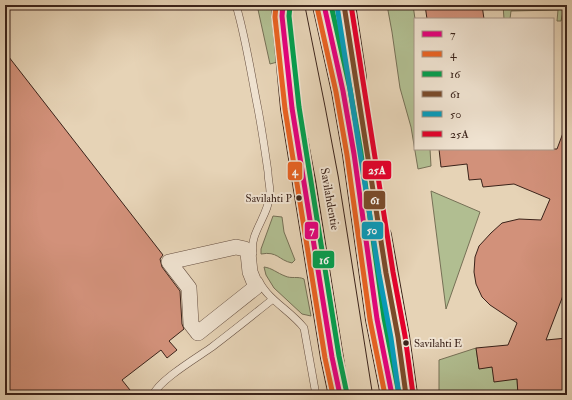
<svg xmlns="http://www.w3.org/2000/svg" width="572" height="400" viewBox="0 0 572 400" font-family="'IM FELL Double Pica',serif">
<rect width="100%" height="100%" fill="#e6d3b6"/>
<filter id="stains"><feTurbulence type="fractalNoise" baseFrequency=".005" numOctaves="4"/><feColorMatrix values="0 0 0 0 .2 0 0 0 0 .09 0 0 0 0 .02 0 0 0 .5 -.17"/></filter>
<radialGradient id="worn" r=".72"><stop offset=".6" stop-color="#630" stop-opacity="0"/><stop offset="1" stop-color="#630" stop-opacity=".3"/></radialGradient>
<path fill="#b1be91" stroke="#767056" d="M257,5H276L281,61L270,64Z
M387,5H413L415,19V149H430L431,166L418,169L411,127L400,88L392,32Z
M503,5H508V7L565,5V7L567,8V12H563L561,21H557L558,10L511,11L510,19H504Z
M431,191L480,212L446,309Z
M273,216L282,217L284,232L295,260L292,263C278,260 278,251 261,254V249Z
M264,267C272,268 277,273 285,276C291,279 298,276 304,279L311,316L302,314L274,288L266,275Z
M476,348L479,368L492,367L517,379L518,395H439V360Z"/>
<path fill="#d2917a" stroke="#3b231a" d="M425,5H482L484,19H427Z
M5,52L163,255L160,259L162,267L180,291L182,324L184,329L169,341L177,350L167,358L161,350L122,380L134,395H5Z
M566,125L567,294L564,293L546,340L567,338V395H518L517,379L494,382L492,367L479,369L476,348L508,345L517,323L490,305L482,297L476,284L474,272L475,257L479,246L491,233L502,223L519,219L541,220L550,199L514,184L483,187L481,179L469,180L467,164L441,167L439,149H557Z"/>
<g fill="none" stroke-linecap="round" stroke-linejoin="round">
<defs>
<path id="lane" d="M236,5C246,39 251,74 258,109C262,130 265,151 268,172C268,179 270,186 270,193C269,216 249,233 253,253
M259,281C268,300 291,311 304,328L316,395
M153,395C159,380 198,357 212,347C233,331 253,315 273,299"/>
<path id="street" d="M236,247L245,249L248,253L250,272L256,287L198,333L191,324L189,288L169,262Z"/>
<path id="primary" d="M293,5L314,110L327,179L361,395
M324,5L343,91L354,154L377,319L392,395
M344,5L355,78
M283,12L292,108L332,357L340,395
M380,236L398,337L406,395"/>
</defs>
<use href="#lane" stroke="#664f41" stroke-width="8"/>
<use href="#street" stroke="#664f41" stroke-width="16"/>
<use href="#primary" stroke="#3b231a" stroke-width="24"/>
<use href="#lane" stroke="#efe2d0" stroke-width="7"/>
<use href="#street" stroke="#efe2d0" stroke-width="15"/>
<use href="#primary" stroke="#e6d3b6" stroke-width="22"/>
<defs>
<path id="bus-1" d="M283,5L282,16L292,108L332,357L340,395
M324,5L343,91L354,154L377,319L392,395"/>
<path id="bus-2" d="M276,5L275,17L285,109L325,358L333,395
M317,7L336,92L347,155L370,320L385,395"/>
<path id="bus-3" d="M331,5L350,89L361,153L384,318L399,394
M290,6L289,16L299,107L339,356L347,394"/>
<path id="bus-4" d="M344,5L386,273L398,337L406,395"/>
<path id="bus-5" d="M337,6L379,274L391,338L399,395"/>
<path id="bus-6" d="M351,5L393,272L405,336L413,394"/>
</defs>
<use href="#bus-1" stroke="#efe2d0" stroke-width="8"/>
<use href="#bus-2" stroke="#efe2d0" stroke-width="8"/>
<use href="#bus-3" stroke="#efe2d0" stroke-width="8"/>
<use href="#bus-4" stroke="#efe2d0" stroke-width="8"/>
<use href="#bus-5" stroke="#efe2d0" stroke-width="8"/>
<use href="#bus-6" stroke="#efe2d0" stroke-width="8"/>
<use href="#bus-1" stroke="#e5007d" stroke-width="5"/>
<use href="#bus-2" stroke="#e96222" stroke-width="5"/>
<use href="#bus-3" stroke="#039f4e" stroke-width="5"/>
<use href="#bus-4" stroke="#7a4b2a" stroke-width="5"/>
<use href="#bus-5" stroke="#069cbc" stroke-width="5"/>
<use href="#bus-6" stroke="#e4002b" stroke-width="5"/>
</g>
<g fill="#3b231a" stroke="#efe2d0" stroke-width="1.5">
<circle cx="299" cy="198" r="3.5"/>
<circle cx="406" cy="343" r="3.5"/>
</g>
<g text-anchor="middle" stroke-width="4" stroke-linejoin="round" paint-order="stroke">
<g font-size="11" fill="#3b231a" stroke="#efe2d0" text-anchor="end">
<text x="292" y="202">Savilahti P</text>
<text x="414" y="347" text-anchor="start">Savilahti E</text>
</g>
<g font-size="12" fill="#3b231a" stroke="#efe2d0">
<text transform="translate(330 199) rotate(80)" y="4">Savilahdentie</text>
</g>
</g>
<g stroke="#efe2d0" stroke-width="1.5">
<rect x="362" y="160" width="30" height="20" rx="4" fill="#e4002b"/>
<rect x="287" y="161" width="16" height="20" rx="4" fill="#e96222"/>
<rect x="363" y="190" width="23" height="20" rx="4" fill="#7a4b2a"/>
<rect x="304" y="221" width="15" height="19" rx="4" fill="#e5007d"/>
<rect x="361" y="221" width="23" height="19" rx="4" fill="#069cbc"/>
<rect x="312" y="250" width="23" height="19" rx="4" fill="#039f4e"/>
</g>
<g font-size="11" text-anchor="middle" font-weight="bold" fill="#fff">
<text x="377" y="174">25A</text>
<text x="295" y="175">4</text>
<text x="375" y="204">61</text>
<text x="312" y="234">7</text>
<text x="372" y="234">50</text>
<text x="324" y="264">16</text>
</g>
<rect width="572" height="400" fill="none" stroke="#e6d3b6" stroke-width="20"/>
<rect x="6" y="6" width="560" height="388" fill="none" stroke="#3b231a" stroke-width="2"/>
<rect x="10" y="10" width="552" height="380" fill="none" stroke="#3b231a"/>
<rect x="414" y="18" width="140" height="132" fill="#efe2d0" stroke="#a79687"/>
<rect x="422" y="31" width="20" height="6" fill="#e5007d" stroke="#a79687"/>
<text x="450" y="38" font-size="12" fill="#3b231a">7</text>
<rect x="422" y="51" width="20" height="6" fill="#e96222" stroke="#a79687"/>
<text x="450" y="58" font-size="12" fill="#3b231a">4</text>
<rect x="422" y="71" width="20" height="6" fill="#039f4e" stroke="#a79687"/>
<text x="450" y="78" font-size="12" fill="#3b231a">16</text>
<rect x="422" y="91" width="20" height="6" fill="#7a4b2a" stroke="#a79687"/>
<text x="450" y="98" font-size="12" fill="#3b231a">61</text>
<rect x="422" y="111" width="20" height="6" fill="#069cbc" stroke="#a79687"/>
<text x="450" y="118" font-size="12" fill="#3b231a">50</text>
<rect x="422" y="131" width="20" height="6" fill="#e4002b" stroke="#a79687"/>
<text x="450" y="138" font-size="12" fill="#3b231a">25A</text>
<rect width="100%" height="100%" filter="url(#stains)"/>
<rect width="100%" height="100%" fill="url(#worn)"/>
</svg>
